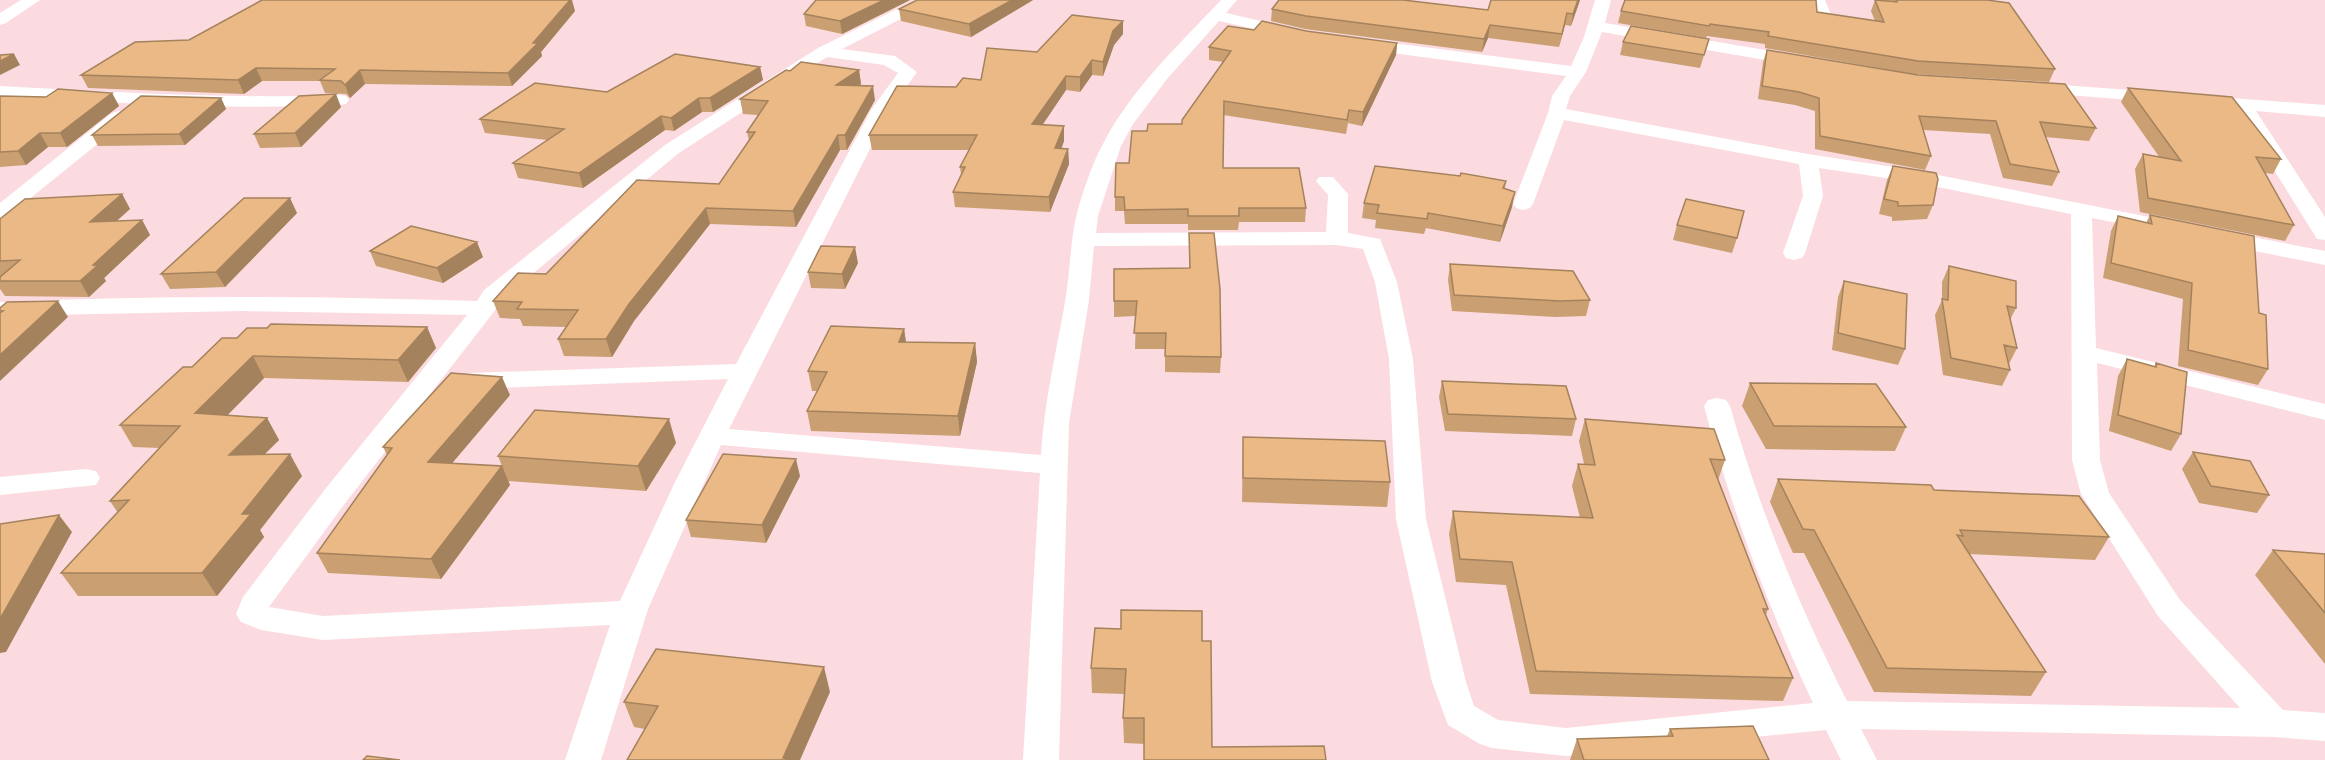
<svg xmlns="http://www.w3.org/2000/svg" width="2325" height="760" viewBox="0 0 2325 760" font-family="'Fira Sans',sans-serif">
<rect width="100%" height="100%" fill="#fbdbe0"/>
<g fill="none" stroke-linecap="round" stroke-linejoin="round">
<path fill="#fff" fill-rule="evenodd" d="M21,0H40L6,23L0,25V13Z
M915,0H935L932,3L842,49L895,56L917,72L889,111L729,429L1041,455C1044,403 1056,353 1065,302C1070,274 1070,244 1076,217C1081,197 1093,161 1103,144C1131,89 1179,45 1221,0H1237L1226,13L1296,29L1298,32L1290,37L1219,21L1167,79L1133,124L1121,146L1098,216L1096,233L1326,232L1328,195L1316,181L1319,177H1333L1348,194V233L1380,239L1397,282L1413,359L1426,519L1466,682L1474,706L1498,720L1566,728L1813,703C1768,607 1731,509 1704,406L1708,400L1717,398L1726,400L1730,406C1759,509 1799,606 1847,701L2240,708L2158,616L2081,494L2072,460L2071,214L1913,182L1819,168L1823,196L1805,253L1802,258L1794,260L1786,258L1783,253L1803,196L1799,164L1564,120L1533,204L1530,208L1523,210L1516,208L1513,204L1548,113L1552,96L1566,76L1362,49L1354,44L1362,39L1571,66L1584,37L1595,0H1611L1605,23L1800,56L1806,57L1809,61L1806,65L1800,66L1602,32L1586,72L1570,96L1566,109L1808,154L1913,170L2159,219L2162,224L2159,229L2151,230L2092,218L2096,348L2325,404V420L2097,363L2100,460L2109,493L2180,600L2283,710L2325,713V741L2274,737L1861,729L1877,760H1841L1826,730L1566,756L1492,748L1480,744L1448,725L1432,682L1396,519L1389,359L1375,282L1363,249L1337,245L1094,246L1089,300L1069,423L1059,760H1023L1040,473L721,445L648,609L601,760H565L610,625L323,640L261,630L241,622L236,614L243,597L326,488L467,315L242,311L0,316V302C159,295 318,296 477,301L484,290L665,145L818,48ZM827,57L884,65L898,73L871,110L736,364L469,373L460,376L456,381L460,386L469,389L728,379L675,482L620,601L323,616L269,607L346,502L493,313L502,299L679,153Z
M1809,0H1825L1834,22L1832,25H1820Z
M2035,83L2157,92L2163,93L2166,97L2163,101L2157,102L2029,92L2026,88L2029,84Z
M0,86C114,92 226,99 340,95L346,96L349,100L346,104L340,105C226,110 114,103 0,96Z
M2203,96L2325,105V117L2256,111L2325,217V240L2317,239L2314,234L2236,109L2197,105L2194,101L2197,97Z
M119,111L126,113L128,117L126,121L7,217L0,219V203L112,113Z
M2222,231L2325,251V265L2214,243L2211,238L2214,233Z
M86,469L96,471L100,478L96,485L0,495V477Z"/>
</g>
<path fill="#ca9f72" d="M910,0L842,34L806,26L804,14Z
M1033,0L971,37L901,21L899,9Z
M1580,0L1571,26L1565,25L1559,47L1488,38L1482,52L1305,29L1271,21L1272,9L1407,1L1488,10Z
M1875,0H1987L2055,69L2049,82L1913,74L1765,48V44L1707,36L1706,38L1618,23L1621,11L1817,12L1875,21L1871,11Z
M575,11L541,52L542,56L512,86L365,84L350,98L346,94L325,93L320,81H262L244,94L88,88L81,75L189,40Z
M1254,30L1306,31L1397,43L1396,55L1362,126L1348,123L1346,134L1223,115V168L1306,208L1305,222H1239L1238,230H1188V224H1125L1124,211H1115V197L1129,163L1147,131L1182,124L1223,62L1209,60V47Z
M1123,34L1114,45L1103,76L1092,75L1080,92L1066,90L1042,125L1064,126V141L1061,149H1068L1069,164L1050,212L955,207L953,192L961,174L960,167L969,150H872L869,135L956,87L981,80L1037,52Z
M1709,39L1700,68L1620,55L1623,42Z
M1767,50L2096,128L2089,141L2045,137L2059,172L2052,186L2003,178L1990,134L1923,130L1931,156L1925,170L1815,149V111L1795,105L1758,99L1763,62Z
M760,67L763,80L713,112H702L674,131L665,130L583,188L518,178L513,163L547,140L485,133L480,119L607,92Z
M859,70L861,84L859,86L875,100L847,150H840L796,227L710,224L634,321L612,357L564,356L558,339L566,327L523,326L520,319L500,318L493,301L719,184L749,141L747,132L758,115L743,114L740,99L790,71Z
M2128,88L2281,159L2273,174L2265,173L2294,225L2285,241L2140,212L2135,169L2143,154L2160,158L2121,102Z
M112,93L119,106L67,147H48L26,165L0,167V96L46,97Z
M221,98L226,109L185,145L98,146L92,135Z
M341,107L301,147L260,148L254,134Z
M1893,166L1933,205L1927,219L1892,221V217L1879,214L1887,180Z
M1460,176L1506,181L1505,188L1512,207L1500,242L1426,228L1424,234L1375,228L1376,220L1362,218L1364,203Z
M122,194L130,209L116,221L142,220L150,235L104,278L106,281L89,297L5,296L0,289V219Z
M297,213L225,287L170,289L161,274Z
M2150,215L2259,313L2268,369L2258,385L2178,366L2183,299L2103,278L2111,231L2118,216L2146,223Z
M1677,225L1737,238L1732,253L1673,240Z
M1189,233L1221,357L1220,373L1165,372V349H1135L1136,316L1114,317V301L1189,268Z
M370,251L483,257L443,283L376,266Z
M858,263L845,289L811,288L808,272Z
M1450,264L1590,300L1586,316L1556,317L1452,311L1448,280Z
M1949,266L2016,308L2010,320L2017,348L2009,364L2010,370L2002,386L1943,375L1935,315L1942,300V282Z
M1844,281L1905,349L1898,365L1832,350L1838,297Z
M427,327L436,348L408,382L264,378L227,415L267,418L279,440L265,454L302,476L260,530L264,537L217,596H78L61,573L118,513L110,501L160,448L133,447L120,425L192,367L237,338Z
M904,329L906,342L975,343L977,362L960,436L811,431L807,411L817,391H812L808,371Z
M2127,359L2154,367L2156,363L2181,434L2171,451L2109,431L2118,376Z
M1442,381L1576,419L1572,436L1445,431L1439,397Z
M1750,383L1906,427L1895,451L1766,449L1742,406Z
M510,395L452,463L502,466L510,485L441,579L328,573L317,553L387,455L383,447Z
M1585,419L1725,460L1718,480L1768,609L1766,615L1793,678L1783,701L1530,694L1506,585L1456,582L1449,534L1453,511L1580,518L1572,486L1578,464H1584L1579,441Z
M1243,437L1390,482L1387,507L1242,502Z
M676,443L646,491L508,481L498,456Z
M2193,452L2269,495L2257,513L2199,503L2182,469Z
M800,476L766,543L691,537L686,520Z
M1778,479L1934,490L2109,537L2095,560L1969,554L2046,672L2031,696L1874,692L1804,553H1793L1770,502Z
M2273,550L2325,554V664L2255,575Z
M1202,641L1212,747L1124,743L1123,718L1125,694L1092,693L1091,668Z
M830,692L645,729L634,727L624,702Z
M1670,729L1769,760H1570L1577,739L1667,736Z"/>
<path fill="#a4825d" d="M570,0H572L575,11L541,52L542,56L512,86L508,73Z
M884,0H910L842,34L840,21Z
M1012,0H1033L971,37L969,24Z
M1578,0H1580L1571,26L1573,14Z
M1567,13L1565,25L1559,47L1562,34Z
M1123,21V34L1114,45L1103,76V62L1113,31Z
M1490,25L1488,38L1482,52L1484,39Z
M1397,43L1396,55L1362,126L1363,112Z
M14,54L20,65L0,75V61Z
M1092,60V75L1080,92V77Z
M760,67L763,80L713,112L710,98Z
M256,68L262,81L244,94L238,80Z
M360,70L365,84L350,98L345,85Z
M859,70L861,84L838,100L836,85Z
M1066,76V90L1033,139L1032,124Z
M873,86L875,100L847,150L845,135Z
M112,93L119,106L67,147L60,133Z
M336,94L341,107L301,147L295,133Z
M221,98L226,109L185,145L179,134Z
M699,98L702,112L674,131L671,118Z
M661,116L665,130L583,188L579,173Z
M1064,126V141L1056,163L1055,148Z
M40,133L48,147L26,165L18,151Z
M838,135L840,150L796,227L793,211Z
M1068,149L1069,164L1050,212L1049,197Z
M1515,192L1512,207L1500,242L1503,226Z
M122,194L130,209L99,237L90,222Z
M290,198L297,213L225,287L216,272Z
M706,208L710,224L634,321L612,357L606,339L629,304Z
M142,220L150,235L104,278L106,281L89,297L80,281L93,265Z
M477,242L483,257L443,283L437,268Z
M855,247L858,263L845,289L842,274Z
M58,301L68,317L0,381V355Z
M427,327L436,348L408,382L398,360Z
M904,329L907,349L899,342Z
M975,343L977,362L960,436L958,416Z
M253,356L264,378L208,435L195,413Z
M502,377L510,395L437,481L428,462Z
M267,418L279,440L241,477L229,455Z
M669,419L676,443L646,491L638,466Z
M290,454L302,476L260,530L264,537L217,596L202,573L242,514Z
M796,459L800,476L766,543L762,525Z
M502,466L510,485L441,579L431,559Z
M59,515L72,532L6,652L0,653V619Z
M824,667L830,692L800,760H783V758Z"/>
<path fill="#ebb985" stroke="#a4825d" stroke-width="1.5" d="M262,0H570L533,43H538L508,73L360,70L345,85L341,81L320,80L335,69L256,68L238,80L81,75L135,42L189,40Z
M816,0H884L840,21L804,14Z
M917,0H1012L969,24L899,9Z
M1279,0H1403L1488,10L1491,0H1578L1573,14L1567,13L1562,34L1490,25L1484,39L1306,16L1272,9Z
M1625,0H1816L1817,12L1884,22L1875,0L1897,2L1896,0H1987L2009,3L2055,69L1918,61L1768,36L1769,32L1710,24L1709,26L1621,11Z
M1072,15L1123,21L1113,31L1103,62L1092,60L1080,77L1066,76L1032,124L1064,126L1055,148L1068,149L1049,197L953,192L965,167H960L977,135H869L897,86L956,87L963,78L981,80L987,48L1037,52Z
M1262,21L1306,31L1397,43L1363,112L1349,110L1347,120L1224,101L1223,168H1299L1306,208H1239V216H1188V209L1125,210L1124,197H1115L1116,163H1129L1132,131H1147L1148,124H1182V120L1231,51L1209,47L1228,26L1254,30Z
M1631,26L1709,39L1704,55L1623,42Z
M1767,50L1918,75L2065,84L2096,128L2040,122L2059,172L2010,164L1996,121L1919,116L1931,156L1820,136L1819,98L1799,92L1762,86Z
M14,54L0,61V55Z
M675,54L760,67L710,98H699L671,118L661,116L579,173L513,163L564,129L480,119L535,83L607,92Z
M801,62L859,70L836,85L873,86L845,135H838L793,211L706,208L629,304L606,339H558L578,310L517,309L522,302L493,301L518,273L546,274L637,180L719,184L755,132H747L768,101L740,99L786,70L790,71Z
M2128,88L2232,97L2281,159L2256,157L2294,225L2148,198L2143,154L2181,161Z
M58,89L112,93L60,133H40L18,151L0,152V96L46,97Z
M336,94L295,133L254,134L299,96Z
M141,96L221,98L179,134L92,135Z
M1375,166L1460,176L1461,173L1506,181L1503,188L1515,192L1503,226L1428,213L1427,219L1377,213L1379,205L1364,203Z
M1893,166L1936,173L1938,179L1933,205L1898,206V202L1884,199Z
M122,194L90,222L142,220L93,265L97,266L80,281H0V277L20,260L0,261V219L25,199Z
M244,198H290L216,272L161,274Z
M1686,199L1744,211L1737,238L1677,225Z
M2150,215L2254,236L2259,313L2266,315L2268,369L2188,350L2192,283L2111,263L2118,216L2152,224Z
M411,226L477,242L437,268L370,251Z
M1189,233H1214L1220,289L1221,357L1165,356L1166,333H1134L1137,301H1114V269L1190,268Z
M821,246L855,247L842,274L808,272Z
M1450,264L1573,271L1590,300L1560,301L1454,295Z
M1949,266L2016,281V308L2007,306L2017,348L2004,345L2010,370L1951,358L1942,299L1948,300Z
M1844,281L1907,294L1905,349L1838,333Z
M58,301L0,355V313L3,311H0V308L7,302Z
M271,324L427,327L398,360L253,356L195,413L267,418L229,455L290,454L242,514H251L202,573H61L129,500L110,501L180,426L120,425L183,367H192L222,338H237L247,328H267Z
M831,326L904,329L899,342L975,343L958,416L807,411L827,372L808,371Z
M2127,359L2156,367V363L2187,372L2181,434L2118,415Z
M451,373L502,377L428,462L502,466L431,559L317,553L392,448L383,447Z
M1442,381L1566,386L1576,419L1448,414Z
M1750,383L1876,384L1906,427L1774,426Z
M535,410L669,419L638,466L498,456Z
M1585,419L1714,429L1725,460L1710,459L1768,609H1763L1793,678L1536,671L1512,562L1460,559L1453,511L1593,518L1578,464L1595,465Z
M1243,437L1385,441L1390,482L1243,478Z
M2193,452L2250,461L2269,495L2211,486Z
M723,454L796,459L762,525L686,520Z
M1778,479L1931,485L1934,490L2079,496L2109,537L1960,530L1963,536L1957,535L2046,672L1887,668L1814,530L1803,529Z
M59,515L0,619V524Z
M2273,550L2325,554V613Z
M1121,610L1202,611V641H1211L1212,747L1324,746L1326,760H1144V718H1123L1126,669L1091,668L1095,628L1121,629Z
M656,649L824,667L783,758L796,760H627L658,706L624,702Z
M1753,726L1769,760H1584L1577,739L1673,736L1670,729Z
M367,756L400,760H363Z"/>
</svg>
